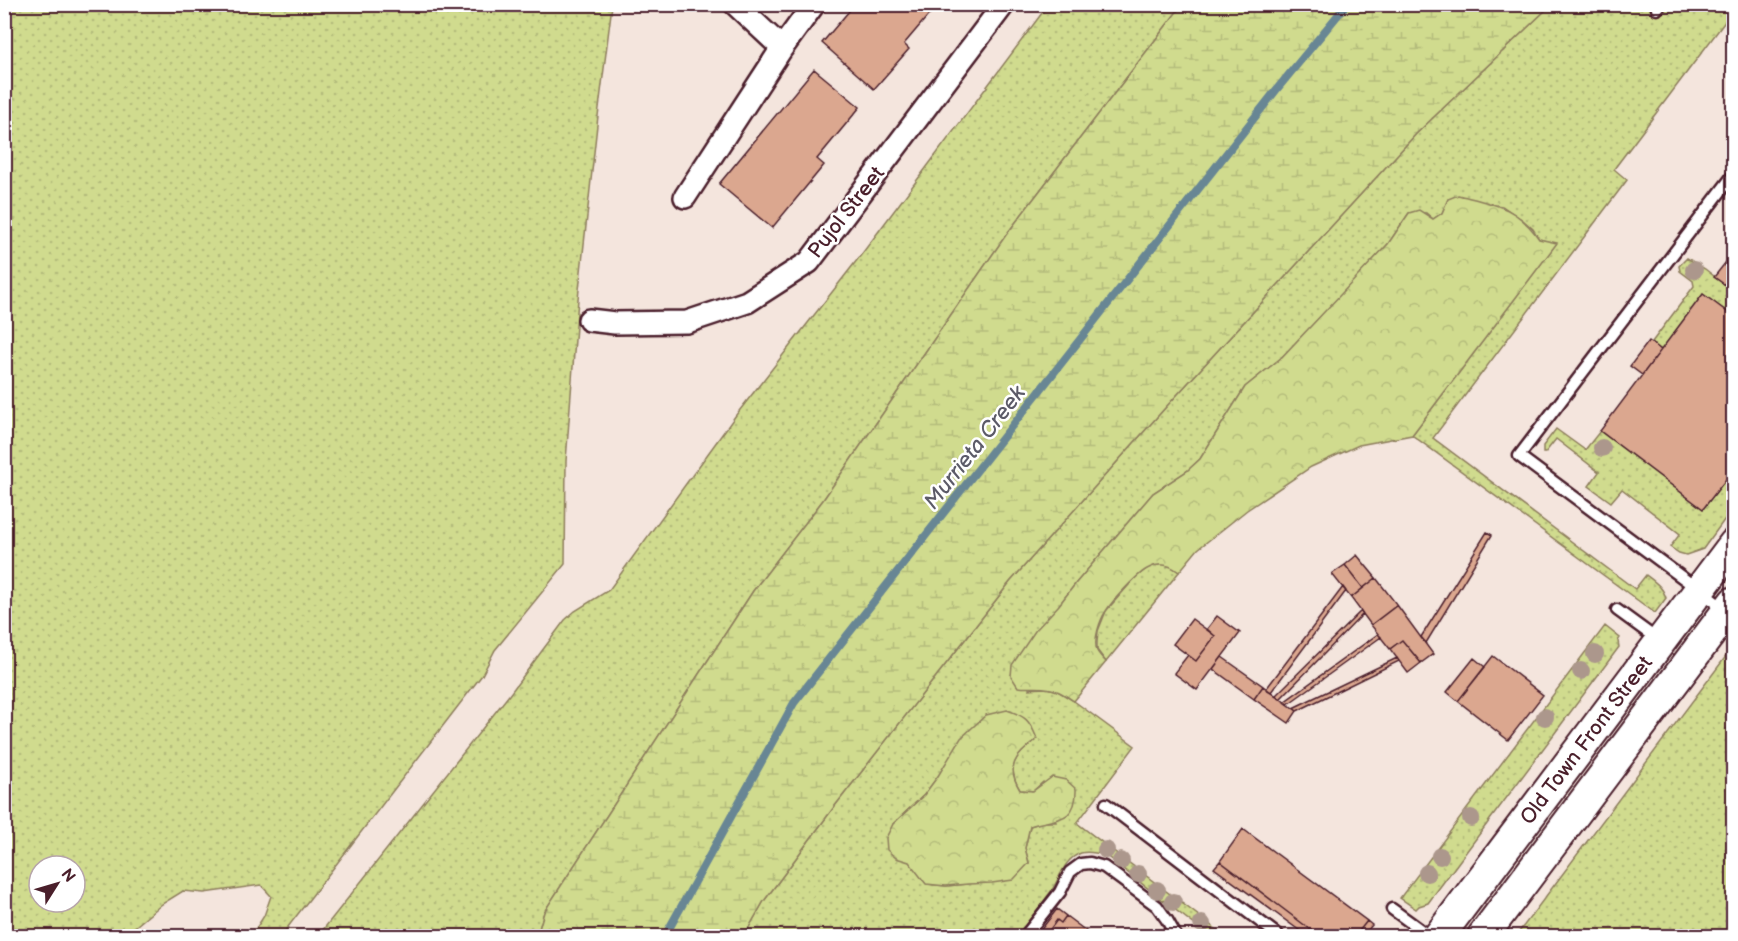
<svg xmlns="http://www.w3.org/2000/svg" width="1738" height="941" viewBox="0 0 1738 941" font-family="'Balsamiq Sans',sans-serif">
<defs>
<pattern id="grass-dots" width="8" height="8" patternUnits="userSpaceOnUse" patternTransform="scale(1.5)"><rect width="8" height="8" fill="#d0db8e"/><path d="M2 2h.1M6 6h.1" fill="none" stroke="#b4bc7b" stroke-width="1.8" stroke-linecap="round"/></pattern>
<pattern id="forest-crowns" width="20" height="18" patternUnits="userSpaceOnUse" patternTransform="scale(1.5)"><rect width="20" height="18" fill="#d0db8e"/><path d="M2 6a3 3 0 1 1 6 0M12 15a3 3 0 1 1 6 0" fill="none" stroke="#b4bc7b"/></pattern>
<pattern id="wetland-marsh" width="20" height="14" patternUnits="userSpaceOnUse" patternTransform="scale(1.5)"><rect width="20" height="14" fill="#d0db8e"/><path d="M1 5h8M5 5V1M11 12h8M15 12V8" fill="none" stroke="#b4bc7b"/></pattern>
</defs>
<rect width="100%" height="100%" fill="#f4e5dd"/>
<filter id="ink" filterUnits="userSpaceOnUse"><feTurbulence type="fractalNoise" baseFrequency=".0167" numOctaves="2"/><feDisplacementMap in="SourceGraphic" scale="12" xChannelSelector="R" yChannelSelector="G"/><feConvolveMatrix kernelMatrix="1 2 1 2 8 2 1 2 1" color-interpolation-filters="sRGB"/></filter>
<g filter="url(#ink)">
<path fill="url(#grass-dots)" stroke="#8d7d5c" stroke-width="1.5" fill-rule="evenodd" d="M5,4L612,5L598,116L578,299L566,461L565,564L495,650L482,675L281,936H254L255,930L264,916L271,896L261,885L204,893L183,891L162,904L124,936H5ZM39,866H75V902H39Z
M1048,5H1182L1006,235L823,500L753,591L544,912L537,936H318L509,695L565,620L575,611L609,590L736,415L861,255Z
M1551,5H1733V11L1614,169L1627,180L1433,438L1635,589L1646,575C1655,582 1663,587 1666,598L1655,613L1412,435L1556,244L1539,239L1533,229L1523,220L1502,206L1448,199L1442,213L1433,219L1426,213H1409L1388,244L1357,278L1281,358L1245,387L1200,459L1187,471L1153,493L1076,583L1059,605L1029,689L1044,688L1056,690L1074,701L1135,746L1077,823L1225,936H1209L1105,855C1097,853 1089,851 1081,853C1064,859 1061,876 1052,890C1041,905 1029,921 1018,936H744L764,901L834,807L1010,582L1165,408L1416,134ZM1037,739C1018,755 1004,764 1020,790L1033,791L1043,782L1056,822H1042L1030,826L1025,848L1029,863L967,884L946,886L927,884L909,861L893,824L924,795L938,776Z
M1687,258L1705,269L1733,291V317L1703,294L1661,350L1652,342L1694,286L1693,281L1680,271L1679,266Z
M1556,429L1585,450L1600,431L1703,509L1733,469V508L1703,549L1686,555L1679,553L1670,547L1680,534L1622,489L1611,502L1589,486L1599,472L1556,439L1545,453H1543V446Z
M1163,564L1173,567L1179,572L1106,662L1097,650V642L1098,631L1106,611L1136,577L1149,567Z
M1605,626L1620,638L1618,641L1619,647L1428,903L1419,906L1416,909L1400,898Z
M1733,647V720L1727,729L1734,733L1733,936H1516Z"/>
<path fill="url(#forest-crowns)" stroke="#8d7d5c" stroke-width="1.5" d="M1458,195C1494,204 1516,206 1539,239L1557,243L1412,435L1359,445L1311,467L1247,510L1198,549L1179,572C1170,565 1160,562 1149,568C1139,572 1112,601 1106,611C1100,620 1093,640 1097,651C1099,655 1103,659 1106,662L1074,701C1069,698 1063,693 1057,691C1046,685 1031,689 1018,687L1011,676L1012,665L1035,631L1059,605L1076,583L1153,493L1187,471L1200,459L1245,387L1281,358L1388,244L1409,213L1419,210L1433,219L1442,213L1448,199Z
M1007,710C1025,716 1030,720 1037,739C1018,755 1004,764 1020,790L1033,791L1052,777L1066,780L1076,789C1077,824 1054,818 1030,826L1025,848L1029,863L1013,880L992,883L968,884L946,886L926,884L909,862L896,858L887,850L886,838L893,824L924,795L938,776L961,738L986,715Z"/>
<path fill="url(#wetland-marsh)" stroke="#8d7d5c" stroke-width="1.5" d="M1182,5H1551L1416,134L1165,408L1010,582L834,807L764,901L744,936H537L544,912L753,591L823,500L1006,235Z"/>
<g fill="none" stroke-linecap="round" stroke-linejoin="round">
<path stroke="#688694" stroke-width="8" d="M665,936L794,703L1277,89L1347,4"/>
</g>
<path fill="#dba78f" stroke="#4a1f2b" stroke-width="1.5" d="M855,4H938L904,44L909,49L874,89L822,43Z
M814,69L860,107L817,159L824,165L772,228L719,184Z
M1734,252V291L1714,277Z
M1703,294L1734,317V469L1703,509L1600,431Z
M1649,341L1661,350L1642,375L1630,366Z
M1487,532L1492,535L1426,643L1421,637Z
M1357,555L1376,578L1363,588L1345,565Z
M1345,565L1363,588L1351,598L1332,574Z
M1376,578L1397,605L1371,625L1351,598Z
M1343,587L1346,591L1271,692L1266,689Z
M1397,605L1433,654L1421,663L1402,640L1390,649L1371,625Z
M1361,611L1363,614L1280,699L1275,696Z
M1217,616L1240,633L1197,690L1174,673L1188,655L1196,661L1215,636L1207,629Z
M1192,619L1215,636L1196,661L1173,644Z
M1378,634L1381,637L1288,704L1284,702Z
M1402,640L1421,663L1408,673L1390,649Z
M1493,656L1543,695L1508,740L1458,701Z
M1222,657L1263,686L1254,699L1213,669Z
M1397,658L1399,661L1297,711L1293,708Z
M1474,658L1485,667L1458,701L1447,692Z
M1263,686L1297,711L1289,723L1254,699Z
M1243,829L1367,921L1356,935L1358,936H1312L1315,933L1220,861Z
M1220,861L1315,933L1312,936H1307L1214,868Z
M1057,909L1066,916L1061,923L1057,920L1045,936H1036Z
M1066,916L1090,934L1088,936H1045L1057,920L1061,923Z
M1367,921L1372,925L1363,936H1358L1356,935Z"/>
<g fill="none" stroke-linecap="round" stroke-linejoin="round">
<defs>
<path id="lane" d="M1657,9L1661,4
M1617,610L1658,640
M1726,610L1519,456L1734,174
M1106,804L1279,936
M1392,909L1429,936
M1025,936L1060,892L1070,872L1081,864L1090,863L1104,867L1157,906L1167,920L1176,936"/>
<path id="street" d="M735,4L782,48
M685,197L782,48L814,4
M589,320L615,323L687,322L747,302L809,262L1004,4"/>
<path id="secondary" d="M1439,936L1734,544
M1483,936L1734,602"/>
</defs>
<use href="#lane" stroke="#4a1f2b" stroke-width="15"/>
<use href="#street" stroke="#4a1f2b" stroke-width="26"/>
<use href="#secondary" stroke="#4a1f2b" stroke-width="34"/>
<use href="#lane" stroke="#fff" stroke-width="10"/>
<use href="#street" stroke="#fff" stroke-width="21"/>
<use href="#secondary" stroke="#fff" stroke-width="30"/>
</g>
<g fill="#ac978c">
<circle cx="1694" cy="270" r="9"/>
<circle cx="1602" cy="448" r="9"/>
<circle cx="1595" cy="654" r="9"/>
<circle cx="1581" cy="671" r="9"/>
<circle cx="1545" cy="717" r="9"/>
<circle cx="1471" cy="818" r="9"/>
<circle cx="1106" cy="850" r="9"/>
<circle cx="1440" cy="856" r="9"/>
<circle cx="1121" cy="861" r="9"/>
<circle cx="1427" cy="873" r="9"/>
<circle cx="1138" cy="874" r="9"/>
<circle cx="1157" cy="890" r="9"/>
<circle cx="1173" cy="902" r="9"/>
<circle cx="1202" cy="924" r="9"/>
</g>
</g>
<g text-anchor="middle" stroke-width="5" stroke-linejoin="round" paint-order="stroke">
<g font-size="21" fill="#4a1f2b" stroke="#fff">
<text transform="translate(846 212) rotate(-52)" y="7">Pujol Street</text>
<text transform="translate(1586 740) rotate(-53)" y="7">Old Town Front Street</text>
</g>
<g font-size="22" font-style="italic" fill="#5c5b68" stroke="#fff">
<text transform="translate(974 447) rotate(-52)" y="8">Murrieta Creek</text>
</g>
</g>
<rect width="1738" height="941" fill="none" stroke="#fff" stroke-width="24"/>
<rect x="12" y="12" width="1714" height="917" fill="none" stroke="#4a1f2b" stroke-width="2" filter="url(#ink)"/>
<g transform="translate(57 884) rotate(53)"><circle r="28" fill="#ffffff" stroke="#b7a5aa" stroke-width="1.5"/>
<path d="M0-4.5L10 22L0 15L-10 22Z" fill="#4a1f2b"/>
<text y="-9" font-size="16" font-weight="bold" text-anchor="middle" fill="#4a1f2b">N</text>
</g>
</svg>
